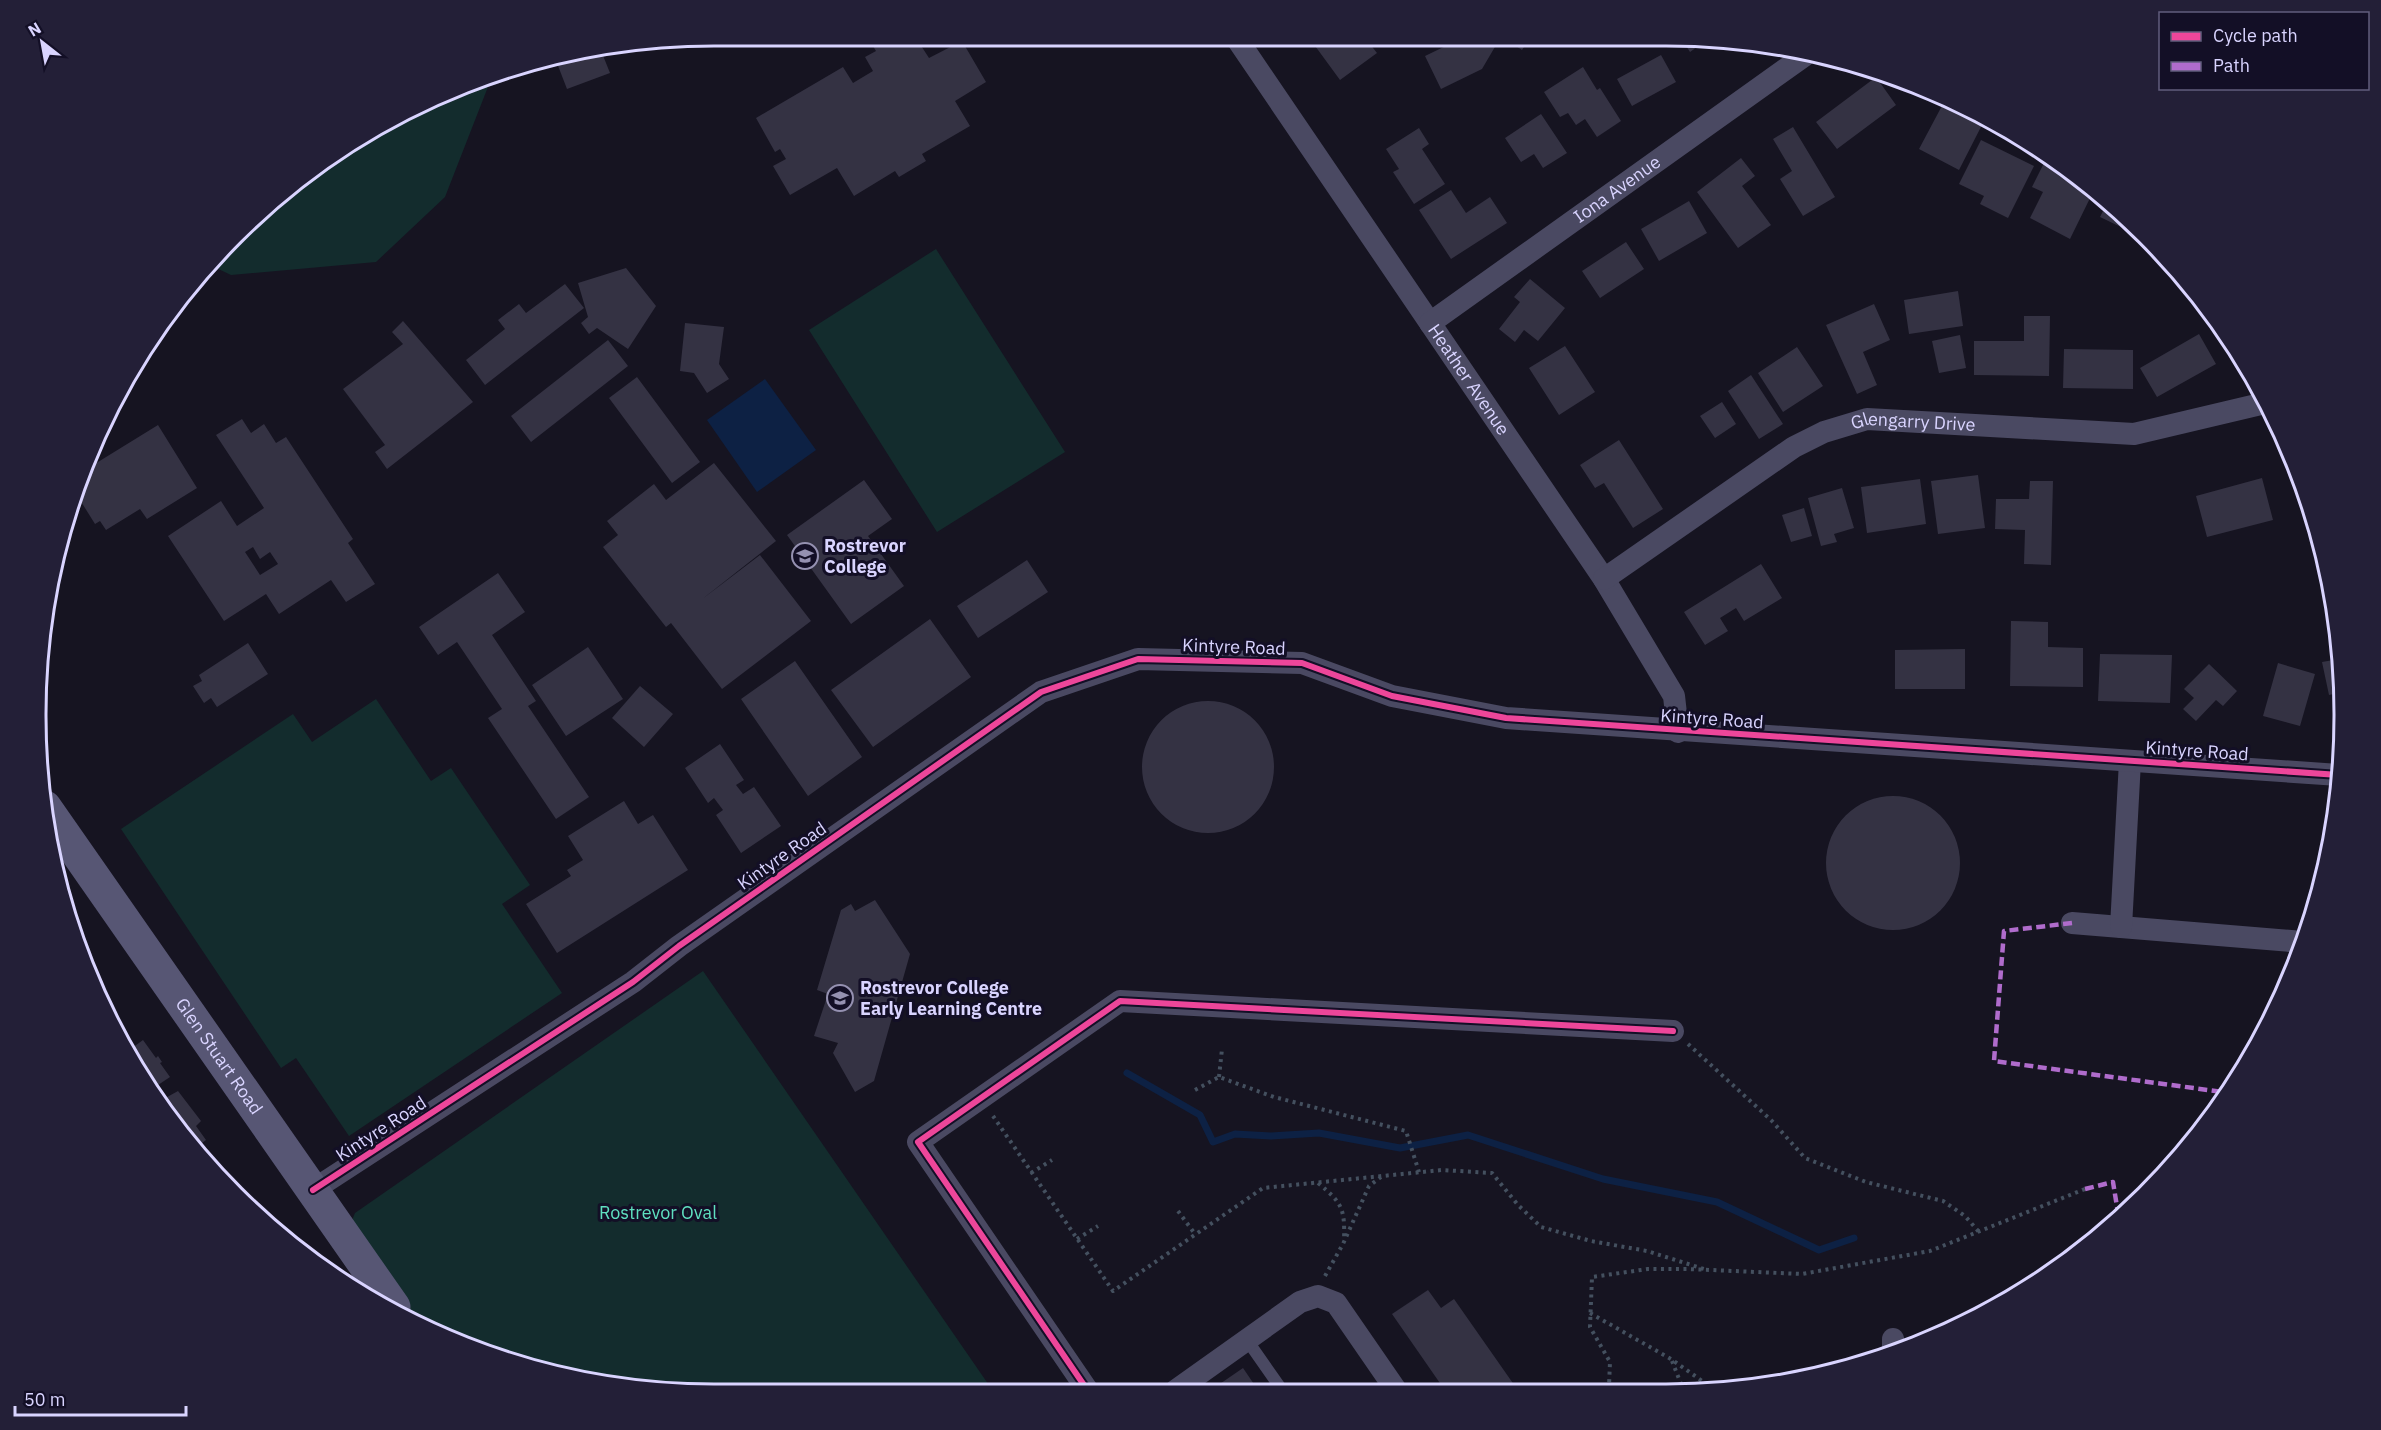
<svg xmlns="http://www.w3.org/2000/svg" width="2381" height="1430" viewBox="0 0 2381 1430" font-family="'IBM Plex Sans',sans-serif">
<rect width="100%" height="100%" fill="#161421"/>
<path fill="#132c2d" d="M493,74L445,197L376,262L231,275L210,265L235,235L302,176L414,106Z
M936,249L1065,452L937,532L809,330Z
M376,699L431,781L451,768L530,885L502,904L562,993L349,1136L296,1058L281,1068L121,829L293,714L312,742Z
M703,971L993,1391L670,1393L496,1358L416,1318L351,1223L355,1213Z"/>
<path fill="#0d2144" d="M765,379L816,450L757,492L707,420Z"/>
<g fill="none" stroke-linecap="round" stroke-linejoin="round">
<path stroke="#0d2144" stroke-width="7" d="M1127,1073L1200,1115L1213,1142L1235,1134L1271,1136L1319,1133L1400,1148L1468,1135L1603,1179L1717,1202L1819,1250L1854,1238"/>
</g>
<path fill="#343243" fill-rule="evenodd" d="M1711,37L1690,52L1681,38H1692Z
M1477,38L1499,40L1482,69L1441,89L1425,56L1456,41L1458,39Z
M1504,38H1530L1522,50Z
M1310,39H1366L1377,53L1340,80Z
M870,41H918L929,58L962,41L986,82L955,101L970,126L922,154L926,161L899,177L895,171L854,196L837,168L790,195L773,166L786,159L780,149L775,152L756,118L843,67L853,83L873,71L865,57L876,51Z
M600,48L610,73L567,89L555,58Z
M1661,55L1676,82L1632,106L1617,79Z
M1583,67L1597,90L1600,88L1621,121L1597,137L1585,119L1576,125L1568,113L1560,117L1544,92Z
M1876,77L1896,105L1837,149L1816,122Z
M1944,102L1984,121L1959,170L1919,149Z
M1541,114L1567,153L1543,168L1534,154L1521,162L1505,138Z
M1793,127L1835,197L1803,216L1780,179L1792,171L1773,139Z
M1419,128L1429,144L1422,149L1445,184L1414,204L1393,172L1399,169L1386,149Z
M1981,140L2034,166L2008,218L1980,204L1984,196L1959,184Z
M2047,157L2058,162L2093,192L2070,239L2030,218L2043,192L2032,187Z
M1741,158L1755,176L1742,186L1771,225L1738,248L1697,192Z
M1451,190L1466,213L1490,197L1507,223L1451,259L1419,210Z
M1689,201L1707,233L1659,261L1641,229Z
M2107,203L2146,235L2152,242L2100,217Z
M1626,242L1644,269L1600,298L1582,271Z
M626,268L656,306L628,349L597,328L589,334L581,323L588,317L578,283Z
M1530,279L1565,308L1538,341L1524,330L1515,342L1499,329L1520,302L1514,297Z
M565,284L584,308L485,385L466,360L505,329L498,320L519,304L526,313Z
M1958,291L1963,326L1909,334L1904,300Z
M1874,304L1890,340L1863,352L1877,385L1857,394L1826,325Z
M2024,316H2050L2049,376L1974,375V341H2024Z
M403,321L473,402L387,469L375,452L385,445L343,389L403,344L392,332Z
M685,323L724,327L719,364L729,379L707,393L694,373L680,371Z
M2199,334L2216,364L2157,397L2140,368Z
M1960,335L1966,368L1939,373L1932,341Z
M608,340L628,366L531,442L511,416Z
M1565,346L1595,392L1559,415L1529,368Z
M1797,347L1823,386L1783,412L1758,373Z
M2064,349L2133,350V389L2063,388Z
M1751,375L1783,424L1759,439L1728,391Z
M637,377L700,462L672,483L609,398Z
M1722,402L1736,424L1715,438L1700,416Z
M242,419L251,433L264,424L276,443L286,437L353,539L348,543L375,584L346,602L331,580L279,614L266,594L224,621L168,536L221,501L237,526L264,508L216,435ZM253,547L260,559L270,552L278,564L260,575L245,552Z
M158,425L197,488L147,519L140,509L106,530L100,521L95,524L80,500L75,503L72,497L85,470Z
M1619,440L1663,509L1633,528L1604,483L1595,488L1580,465Z
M714,463L776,541L701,600L760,555L811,621L722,689L671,623L666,627L603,547L618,535L607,521L654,484L666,500Z
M1978,475L1985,528L1938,534L1931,481Z
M2262,478L2273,520L2207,537L2196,496Z
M1920,479L1926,524L1867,533L1861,487Z
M864,480L892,519L868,536L904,586L851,624L787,535Z
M2030,481H2053L2051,565L2024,564L2025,530L1995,529L1996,499H2029Z
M1842,488L1854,528L1834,534L1837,542L1821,546L1808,498Z
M1804,508L1812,536L1791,542L1782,515Z
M1027,560L1048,592L978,638L957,606Z
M1761,564L1782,598L1744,621L1736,608L1720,618L1728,631L1705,645L1684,612Z
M498,573L525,612L492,635L536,701L528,706L589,797L556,819L488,718L502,709L457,642L438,655L419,627Z
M930,619L971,677L873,747L831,690Z
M2011,621L2048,622V647L2083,648V687L2010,686Z
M248,643L268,674L217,707L211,698L204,703L193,686L202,681L199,675Z
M588,647L623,699L566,736L532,685Z
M1965,649V689H1895V650Z
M2100,654L2172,655L2170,703L2098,701Z
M2339,659L2343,692L2329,695L2322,662Z
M795,661L862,757L808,796L741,699Z
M2278,663L2315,674L2300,726L2263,716Z
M2209,664L2237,691L2223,706L2216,700L2196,721L2183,709L2194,698L2184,689Z
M640,686L673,714L644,747L612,718Z
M1142 767a66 66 0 1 1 132 0a66 66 0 1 1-132 0Z
M720,744L744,780L736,785L743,794L754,787L781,826L741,853L716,815L723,810L714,798L708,803L685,768Z
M1826 863a67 67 0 1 1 134 0a67 67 0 1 1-134 0Z
M624,801L638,824L653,815L688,870L557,953L526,904L571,876L567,870L583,860L568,836Z
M875,900L910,954L874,1081L855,1092L833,1053L838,1043L814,1036L828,994L817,990L841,910L851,904L855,911Z
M143,1040L156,1058L158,1056L162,1062L160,1063L170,1077L152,1089L128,1051Z
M178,1091L201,1121L196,1126L206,1140L194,1149L176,1128L160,1101Z
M221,1168L240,1192L235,1195L215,1172Z
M1428,1290L1441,1308L1454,1299L1517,1389H1444L1392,1314Z
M1243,1368L1258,1390H1211Z"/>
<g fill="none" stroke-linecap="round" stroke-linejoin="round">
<path stroke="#44505f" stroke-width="4" stroke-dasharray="3 4.5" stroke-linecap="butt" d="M1688,1044L1771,1120L1805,1158L1866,1182L1943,1201L1965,1216L1979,1232
M1219,1077L1222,1049
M1195,1090L1219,1077L1274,1097L1406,1131L1419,1172
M993,1116L1113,1291L1263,1188L1442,1170L1492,1173L1518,1205L1541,1227L1591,1241L1647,1251L1707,1270
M1031,1173L1052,1160
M1318,1183C1342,1203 1345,1208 1344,1240
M1178,1211L1195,1234
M1077,1239L1098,1226
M1325,1276L1343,1244L1369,1186L1381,1177
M1590,1313L1671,1359L1712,1388
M1672,1361L1683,1389
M1607,1389L1609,1386L1610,1362L1590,1327L1592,1277L1648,1269H1688L1802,1274L1930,1251L2085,1189"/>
<path stroke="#4a4962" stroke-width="12" d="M1247,1340L1282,1390"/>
<g stroke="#4a4962" stroke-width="22">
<path id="s1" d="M1237,39L1604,579L1674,696L1678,732"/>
<path id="s2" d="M1430,323L1804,56"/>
<path id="s3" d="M1604,579L1794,447L1824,432L1867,419L2134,434L2265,403"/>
<path d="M2072,923L2303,942"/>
<path d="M2121,927L2130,761"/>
<path d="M313,1190L633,982L679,946L1041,692L1138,659L1302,663L1392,696L1506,718L2339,775"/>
<path d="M1893,1339V1354"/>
<path d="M1088,1391L918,1142L1120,1001L1673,1031"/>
<path d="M1175,1391L1300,1302L1318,1296L1336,1303L1396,1390"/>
</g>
<path stroke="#575674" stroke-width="33" id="s4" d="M45,807L394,1307"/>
<path stroke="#b06ccc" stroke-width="4.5" stroke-dasharray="9 4.5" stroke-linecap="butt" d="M2072,923L2004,931L1994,1061L2230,1093
M2085,1189L2113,1182L2119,1219"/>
<defs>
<path id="cycleway" d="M313,1190L633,982L679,946L1041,692L1138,659L1302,663L1392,696L1506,718L2339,775
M1088,1391L918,1142L1120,1001L1673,1031"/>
</defs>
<use href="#cycleway" stroke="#130f26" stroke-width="10"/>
<use href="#cycleway" stroke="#ed469a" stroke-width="6"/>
</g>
<defs>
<symbol id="school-ring" viewBox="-11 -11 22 22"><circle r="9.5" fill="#130f26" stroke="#9591b1" stroke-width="1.5"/><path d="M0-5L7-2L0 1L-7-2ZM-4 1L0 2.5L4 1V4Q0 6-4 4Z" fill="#9591b1"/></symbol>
</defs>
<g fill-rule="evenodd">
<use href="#school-ring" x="790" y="541" width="30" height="30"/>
<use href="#school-ring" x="825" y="983" width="30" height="30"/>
</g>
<g text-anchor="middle" stroke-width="6" stroke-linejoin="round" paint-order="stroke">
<g font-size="18" fill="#d9d4ff" stroke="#130f26">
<text dy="6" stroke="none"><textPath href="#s2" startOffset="230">Iona Avenue</textPath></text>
<text dy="6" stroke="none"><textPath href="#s1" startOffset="412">Heather Avenue</textPath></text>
<text dy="6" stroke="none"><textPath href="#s3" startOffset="356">Glengarry Drive</textPath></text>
<text transform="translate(1234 647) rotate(2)" y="6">Kintyre Road</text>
<text transform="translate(1712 719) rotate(4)" y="6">Kintyre Road</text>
<text transform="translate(2197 751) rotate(4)" y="6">Kintyre Road</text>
<text transform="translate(782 856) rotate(-35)" y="6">Kintyre Road</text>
<text dy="6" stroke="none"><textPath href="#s4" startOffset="304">Glen Stuart Road</textPath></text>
<text transform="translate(381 1129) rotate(-33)" y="6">Kintyre Road</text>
</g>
<g font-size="18" font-weight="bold" fill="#d9d4ff" stroke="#130f26" text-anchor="start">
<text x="824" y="552">Rostrevor<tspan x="824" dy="21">College</tspan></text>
<text x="860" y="994">Rostrevor College<tspan x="860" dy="21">Early Learning Centre</tspan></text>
</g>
<g font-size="18" fill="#5fe0c0" stroke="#130f26">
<text x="658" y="1219">Rostrevor Oval</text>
</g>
</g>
<path d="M0 0H2381V1430H0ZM714 46H1666A668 668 0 0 1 2334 714V716A668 668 0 0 1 1666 1384H714A668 668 0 0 1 46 716V714A668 668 0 0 1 714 46Z" fill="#231f37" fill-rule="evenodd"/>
<path fill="none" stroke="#d9d4ff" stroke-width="3" d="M714 46H1666A668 668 0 0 1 2334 714V716A668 668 0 0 1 1666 1384H714A668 668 0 0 1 46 716V714A668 668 0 0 1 714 46Z"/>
<rect x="2159" y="12" width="210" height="78" fill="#130f26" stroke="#625e7d" stroke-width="1.5"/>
<rect x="2171" y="32" width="30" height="9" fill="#ed469a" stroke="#625e7d" stroke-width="1.5"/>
<text x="2213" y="42" font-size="18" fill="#d9d4ff">Cycle path</text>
<rect x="2171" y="62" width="30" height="9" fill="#b06ccc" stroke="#625e7d" stroke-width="1.5"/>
<text x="2213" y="72" font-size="18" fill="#d9d4ff">Path</text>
<g transform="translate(42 42) rotate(329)" stroke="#130f26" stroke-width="4.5" paint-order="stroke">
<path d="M0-4.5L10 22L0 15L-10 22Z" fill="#d9d4ff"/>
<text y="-9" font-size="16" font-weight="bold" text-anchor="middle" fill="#d9d4ff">N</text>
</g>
<path d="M15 1406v9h171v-9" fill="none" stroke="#d9d4ff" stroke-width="3"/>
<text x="24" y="1406" font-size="18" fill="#d9d4ff" stroke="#130f26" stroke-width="4.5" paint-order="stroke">50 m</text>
</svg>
